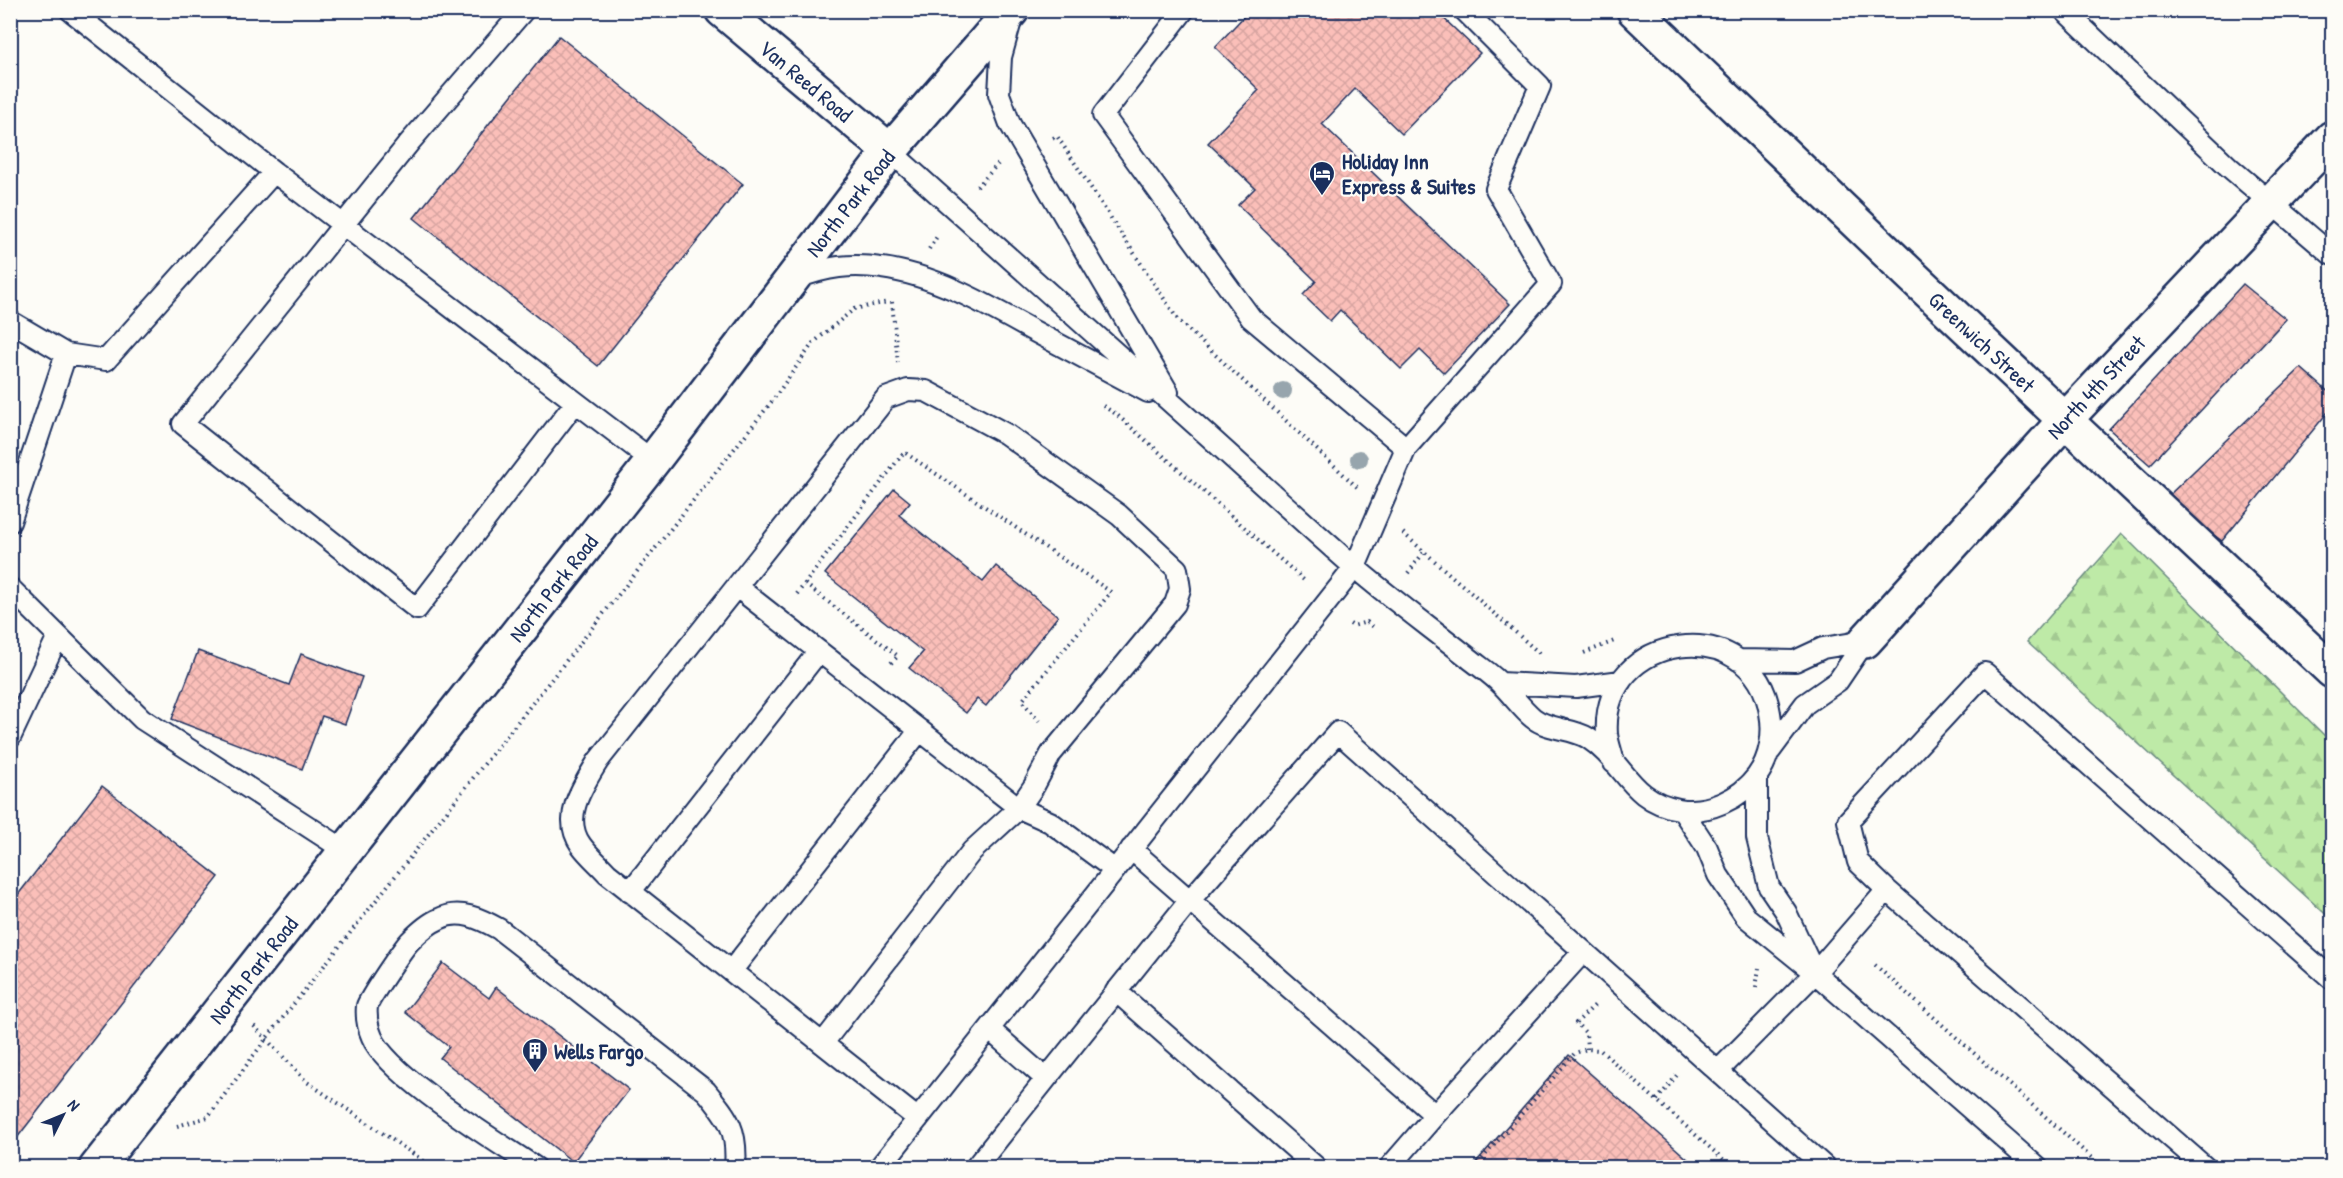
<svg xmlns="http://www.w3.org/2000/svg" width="2343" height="1178" viewBox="0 0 2343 1178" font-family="'Patrick Hand',sans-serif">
<defs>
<pattern id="forest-firs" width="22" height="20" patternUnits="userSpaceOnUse" patternTransform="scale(1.5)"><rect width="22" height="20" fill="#beeaa7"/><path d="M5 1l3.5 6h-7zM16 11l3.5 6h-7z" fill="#a3c992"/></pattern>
<pattern id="building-cross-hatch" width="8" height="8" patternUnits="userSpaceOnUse" patternTransform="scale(1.5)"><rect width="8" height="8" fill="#fbbfb9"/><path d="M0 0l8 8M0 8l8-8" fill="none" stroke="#d7a4a1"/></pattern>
</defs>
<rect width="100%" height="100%" fill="#fdfcf7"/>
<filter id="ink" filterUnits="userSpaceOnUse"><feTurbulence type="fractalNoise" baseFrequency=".0167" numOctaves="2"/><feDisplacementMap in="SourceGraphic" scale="12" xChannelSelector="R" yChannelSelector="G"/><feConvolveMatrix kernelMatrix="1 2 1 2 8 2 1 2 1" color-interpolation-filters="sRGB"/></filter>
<g filter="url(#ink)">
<path fill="url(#forest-firs)" stroke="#6c8c82" stroke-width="1.5" d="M2122,534L2332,743V920L2027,642Z"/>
<path fill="url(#building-cross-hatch)" stroke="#1b2f5e" stroke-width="1.5" d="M871,10H886L881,18Z
M1250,10H1435L1480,53L1402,134L1355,89L1322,124L1510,304L1444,373L1420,350L1401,369L1340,310L1330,321L1303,295L1316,281L1238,205L1255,188L1208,143L1259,90L1215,47Z
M559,36L743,184L598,366L414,218Z
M2243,284L2286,319L2150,465L2109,429Z
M2301,368L2332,395V407L2222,541L2165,499Z
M894,489L910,502L899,515L983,582L996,566L1058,616L986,706L977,699L966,713L909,668L923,652L825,574Z
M198,651L289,685L301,654L362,677L345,724L322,716L302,769L172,719Z
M102,786L219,877L10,1147V905Z
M443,963L489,998L496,987L629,1090L573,1162L440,1058L449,1047L405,1012Z
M1569,1055L1698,1168H1471Z"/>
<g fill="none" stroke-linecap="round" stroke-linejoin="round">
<defs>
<path id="service" d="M70,10L274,172
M524,10L409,143L183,424L417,609L575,403
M1184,10L1103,115L1251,318L1406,448
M2064,10L2229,167L2332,255
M1011,21L1001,57L999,94L1010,124L1168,392
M890,151C995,245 1100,339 1204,432C1254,477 1303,522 1353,566C1390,598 1430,627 1469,658C1480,667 1493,675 1503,686C1513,696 1522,709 1533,718C1548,730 1572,728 1588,738C1625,762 1629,801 1679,809C1708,814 1740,799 1757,776C1770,758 1774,734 1770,713C1754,611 1600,631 1607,734C1608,743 1612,753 1614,763
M797,278C826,267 851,263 882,268C935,275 985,304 1030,329C1070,350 1109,371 1148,392
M10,321L66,354
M10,522L66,354L106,360L274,172L653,461
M737,587L1019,808L972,851L823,1043
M10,588L142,719L346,851
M1738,660L1795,661L1823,648L1865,641
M1501,683L1576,687L1621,681
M10,738L58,636
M1770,751L1805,704L1838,681L1865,641
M1757,777V838L1769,887L1786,912L1812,968
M1682,810L1707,848L1718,875L1746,917L1815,973L2038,1168
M1131,849L1435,1115L1389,1168
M630,892L819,651
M732,970L920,730
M1116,991L1317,1168
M1718,1071L1815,973L1887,890
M1046,1079L1190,900L1338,732L1826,1168
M1435,1115L1583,952
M918,1119L607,873C599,864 588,855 581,845C561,817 583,786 598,761L886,398L908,390L926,391L1006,434L1119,515L1177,569L1180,589L1175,604L1051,754L1034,786L1019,808L1050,822L1115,870
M536,1168C498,1142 388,1076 372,1037C368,1028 366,1016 367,1006C369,999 403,948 410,941C417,934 429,923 439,919C459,908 481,919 499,929L706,1091C729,1119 738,1130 735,1168
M879,1168L1355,567L1406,448L1551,284L1496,189L1540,86L1464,10
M975,1168L1046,1079L989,1029
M2206,1168L1887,890L1858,862L1848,821L1985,673L2332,979"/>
<path id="minor" d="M1634,10L1912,276L2332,671
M1865,641L2065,420L2332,138"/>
<path id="tertiary" d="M722,10L890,151
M96,1168L653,461L890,151L1012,10"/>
</defs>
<use href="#service" stroke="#1b2f5e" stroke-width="24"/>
<use href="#minor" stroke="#1b2f5e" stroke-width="38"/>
<use href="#tertiary" stroke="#1b2f5e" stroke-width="38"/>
<path stroke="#1b2f5e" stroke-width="4" stroke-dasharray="1.5 4.5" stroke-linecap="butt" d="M1053,138L1057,136L1178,320L1357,487
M977,187L998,164
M929,249L938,235
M892,302L898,363
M1103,406L1116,414L1306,582
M1403,533L1539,653
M1408,573L1424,552
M805,584L898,656L888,666
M797,594L904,452L1111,592L1022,701L1039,721
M1350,624L1353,626L1367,622L1375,628
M1584,653L1617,640
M1875,965L2103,1168
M1756,987L1759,968
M254,1026L307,1082L434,1168
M1587,1049L1586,1033L1576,1023L1596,1004
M1657,1100L1677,1075
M177,1126L208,1117L266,1039L773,400L813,343L854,309L888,302
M1474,1168L1575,1053L1587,1049L1600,1050L1733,1168"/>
<use href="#service" stroke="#fdfcf7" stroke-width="20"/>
<use href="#minor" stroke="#fdfcf7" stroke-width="33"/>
<use href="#tertiary" stroke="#fdfcf7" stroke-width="33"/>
</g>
<g fill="#97a5ad">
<circle cx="1283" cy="391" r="9"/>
<circle cx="1359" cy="459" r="9"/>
</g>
</g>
<defs>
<symbol id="hotel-pin" viewBox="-11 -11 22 30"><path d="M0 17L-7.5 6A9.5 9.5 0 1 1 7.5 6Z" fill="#1b2f5e" stroke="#fdfcf7"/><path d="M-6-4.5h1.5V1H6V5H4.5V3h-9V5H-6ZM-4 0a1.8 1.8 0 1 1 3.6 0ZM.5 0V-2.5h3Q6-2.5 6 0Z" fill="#fff"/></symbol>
<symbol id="building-pin" viewBox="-11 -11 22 30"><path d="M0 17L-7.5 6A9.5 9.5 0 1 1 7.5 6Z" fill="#1b2f5e" stroke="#fdfcf7"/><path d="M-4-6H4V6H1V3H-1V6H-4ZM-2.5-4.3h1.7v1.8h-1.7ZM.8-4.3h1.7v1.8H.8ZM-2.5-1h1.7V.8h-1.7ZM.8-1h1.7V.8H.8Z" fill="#fff"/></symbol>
</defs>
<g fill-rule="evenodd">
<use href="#hotel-pin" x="1307" y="159" width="30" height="40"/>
<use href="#building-pin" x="520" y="1036" width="30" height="40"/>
</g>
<g text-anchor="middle" stroke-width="4.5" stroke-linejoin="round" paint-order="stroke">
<g font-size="22" fill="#1b2f5e" stroke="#fdfcf7">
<text transform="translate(806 81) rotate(40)" y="8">Van Reed Road</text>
<text transform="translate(850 203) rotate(-52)" y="8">North Park Road</text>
<text transform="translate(1982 342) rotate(43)" y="8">Greenwich Street</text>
<text transform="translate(2096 387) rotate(-47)" y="8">North 4th Street</text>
<text transform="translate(553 588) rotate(-52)" y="8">North Park Road</text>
<text transform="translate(253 970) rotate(-52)" y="8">North Park Road</text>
</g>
<g font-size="22" font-weight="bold" fill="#1b2f5e" stroke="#fdfcf7" text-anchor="start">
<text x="1342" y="169">Holiday Inn<tspan x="1342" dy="25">Express &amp; Suites</tspan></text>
<text x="554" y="1059">Wells Fargo</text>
</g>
</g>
<rect width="2343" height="1178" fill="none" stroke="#fdfcf7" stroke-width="36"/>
<rect x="18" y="18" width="2307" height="1142" fill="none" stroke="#1b2f5e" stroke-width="2" filter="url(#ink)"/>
<g transform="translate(63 1115) rotate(47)" stroke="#fdfcf7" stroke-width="4.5" paint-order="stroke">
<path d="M0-4.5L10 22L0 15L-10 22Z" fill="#1b2f5e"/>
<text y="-9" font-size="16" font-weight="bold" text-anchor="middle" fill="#1b2f5e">N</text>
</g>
</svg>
